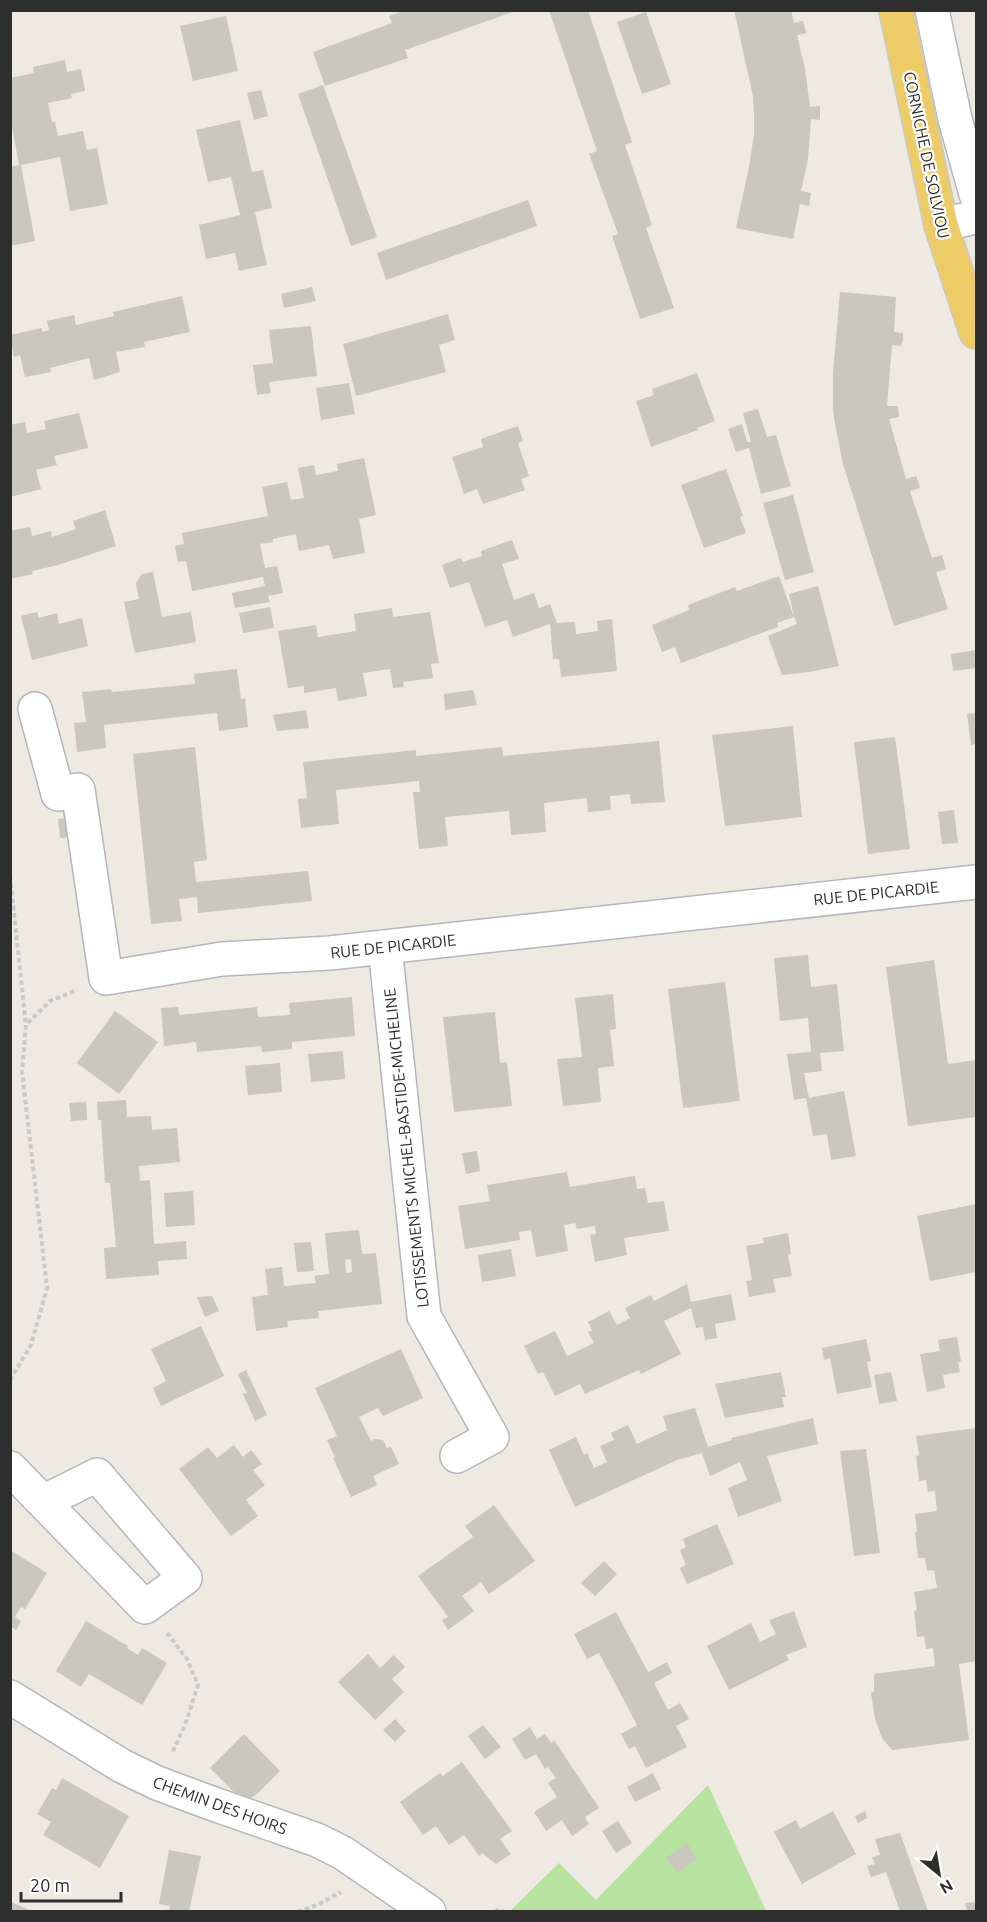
<svg xmlns="http://www.w3.org/2000/svg" width="987" height="1922" viewBox="0 0 987 1922" font-family="Ubuntu,sans-serif">
<rect width="100%" height="100%" fill="#eee9e1"/>
<path fill="#b7e2a0" d="M708,1785L766,1911L509,1912L559,1863L596,1900Z"/>
<path fill="#cac7bf" fill-rule="evenodd" d="M406,10L516,11L405,50L408,58L325,86L313,52L392,23L389,16Z
M549,10H588L632,142L625,145L652,225L646,228L674,308L640,319L612,236L618,234L589,154L597,151Z
M734,10H791L794,23L803,21L805,28L807,33L797,35L805,69L810,107L820,106V120L811,119L808,159L801,191L811,193L809,206L800,204L793,239L736,228L749,167L754,134V116L753,96Z
M646,12L671,84L642,94L617,22Z
M226,16L238,71L193,81L180,26Z
M65,60L67,72L81,69L85,91L71,94L72,98L48,103L52,122H55L58,136L83,131L87,150L97,148L108,204L70,211L60,157L21,165L35,241L10,246V167L19,165L10,115V78L34,73L33,67Z
M323,85L377,237L351,246L298,94Z
M261,90L268,116L254,120L247,93Z
M240,120L252,172L263,170L272,208L255,212L267,265L239,271L235,253L206,259L199,225L240,215L231,177L208,182L196,130Z
M528,200L537,226L386,280L377,253Z
M312,287L316,301L284,308L281,294Z
M840,292L896,297L894,332L903,333V340L901,346L892,345L887,406H898L899,417L889,419L906,479L916,476L918,481L920,488L910,491L932,558L942,555L946,569L936,572L948,609L894,626L843,464L835,424L833,409V373Z
M182,296L190,332L144,342L145,347L116,352L120,372L94,380L89,358L50,368L51,372L25,377L20,355L14,357L10,335L42,328V332L49,330L47,321L74,315L76,325L114,316L113,312Z
M448,314L455,340L439,345L446,372L356,396L343,344Z
M311,326L317,376L269,382L271,393L257,395L253,365L273,363L269,330Z
M697,373L715,421L697,428L698,430L651,447L636,401L654,395L652,389Z
M349,383L355,414L321,420L316,388Z
M758,409L767,437L776,435L791,486L761,494L749,448L736,452L728,429L742,424L747,442H751L743,413Z
M79,413L88,448L54,456L57,465L36,470L41,489L10,497V425L25,422L27,433L46,429L44,421Z
M518,426L523,441L518,443L529,476L521,479L525,490L483,504L477,489L464,494L452,457L483,447L481,439Z
M364,458L376,515L359,519L365,553L333,559L329,545L299,551L296,534L273,539V542L260,544L265,568L277,566L283,593L268,596L270,602L235,608L232,593L265,586L263,577L192,591L186,561L178,562L175,546L184,544L182,533L268,516L262,487L287,482L291,500L304,498L298,468L314,465L316,475L338,471L337,464Z
M726,469L743,516L740,517L746,533L704,548L681,485Z
M793,495L814,572L785,580L763,503Z
M105,510L116,546L58,565L32,571L33,574L10,579V531L30,527L32,536L51,531L52,537L76,529L73,521Z
M512,540L519,559L502,564L514,600L534,593L539,608L550,604L557,623L575,622L576,634L598,631L597,621L612,619L617,671L561,677L559,659H553L550,624L513,637L507,620L485,627L469,582L450,588L442,565L461,558L463,562L482,556L481,551Z
M153,572L162,617L191,612L196,642L135,653L124,602L139,599L136,583L142,574Z
M779,576L794,617L789,594L818,586L839,666L809,672L782,675L768,636L797,624L794,617L777,623L778,627L681,663L675,647L662,652L652,625L689,610L688,605L735,587L737,591Z
M270,607L274,628L243,633L239,613Z
M392,608L393,617L430,612L439,663L431,664L433,678L403,682L404,687L393,688L390,669L363,673L367,696L338,701L336,688L304,693V686L288,688L278,631L316,625L318,637L356,631L354,614Z
M37,612L39,618L57,613L59,624L82,618L88,646L32,660L21,616Z
M976,650V668L953,671L951,654Z
M237,669L241,699L245,698L248,727L219,731L217,713L104,725L106,748L77,752L74,723L86,722L82,692L111,689L112,692L195,684L194,674Z
M473,690L477,705L445,710L444,694Z
M306,710L309,728L277,731L273,715Z
M976,713V744L971,745L967,714Z
M793,726L802,817L725,826L712,735Z
M895,737L910,849L868,854L854,742Z
M659,741L665,802L631,804L630,794L610,796L611,810L588,812L587,798L544,803L546,832L511,835L509,811L445,817L448,846L419,849L413,792H420L419,781L336,790L339,824L301,828L298,799L307,798L303,762L416,750V756L502,747L503,756Z
M195,747L207,860L194,862L196,882L308,871L312,901L198,913L197,897L179,899L182,921L151,924L133,754Z
M954,810L958,843L942,844L938,812Z
M80,816L82,836L60,838L58,819Z
M808,955L811,987L837,984L844,1051L820,1053L822,1071L804,1073L809,1098L844,1091L856,1156L831,1160L827,1134L813,1136L806,1098L794,1100L790,1074L787,1054L811,1052L808,1018L780,1021L774,958Z
M934,960L948,1064L976,1060V1117L908,1126L886,967Z
M725,982L740,1101L683,1108L668,989Z
M613,994L616,1029L610,1030L614,1066L598,1068L601,1102L563,1106L557,1059L582,1057L575,998Z
M352,997L355,1036L292,1042V1049L262,1052L261,1046L197,1052L196,1042L164,1046L161,1008L178,1007L179,1015L257,1007L258,1017L290,1015L289,1003Z
M115,1011L158,1042L119,1094L77,1063Z
M495,1012L500,1063L507,1062L512,1106L454,1112L443,1017Z
M343,1051L345,1079L311,1082L308,1054Z
M280,1063L282,1092L248,1095L245,1066Z
M126,1100L127,1117L151,1116L152,1130L177,1128L180,1162L139,1166L140,1181L150,1180L154,1244L186,1241L187,1259L158,1261L159,1275L106,1279L104,1248L116,1247L110,1183H105L101,1120H98L97,1102Z
M86,1102L87,1120L71,1121L69,1103Z
M477,1151L480,1171L466,1174L462,1153Z
M567,1172L570,1187L635,1176L637,1189L645,1188L648,1203L664,1201L669,1231L624,1238L627,1255L595,1262L590,1235L596,1234L595,1226L577,1229L575,1223L564,1225L568,1251L536,1257L531,1230L519,1232L520,1240L465,1249L458,1206L490,1201L487,1185Z
M193,1191L195,1225L166,1227L164,1193Z
M976,1204V1272L930,1281L917,1216Z
M359,1230L362,1254L376,1253L382,1304L318,1311L319,1318L287,1321L288,1327L256,1331L252,1297L268,1295L265,1269L282,1267L284,1286L316,1283L314,1276L329,1274L325,1233ZM351,1259L352,1272L346,1273L345,1260Z
M788,1233L791,1254L788,1255L792,1276L773,1279L776,1292L749,1297L746,1281L752,1280L746,1246L764,1243L763,1238Z
M311,1242L314,1271L297,1272L294,1243Z
M511,1249L516,1276L482,1282L478,1255Z
M687,1284L691,1302L731,1294L736,1320L715,1324L717,1338L705,1340L703,1327L696,1328L691,1308L664,1321L681,1354L641,1374L639,1370L585,1394L580,1384L555,1396L543,1372L538,1374L524,1346L555,1331L567,1356L594,1343L588,1332L592,1330L588,1322L609,1311L617,1325L630,1318L625,1308L651,1295L654,1301Z
M212,1296L219,1311L205,1317L197,1297Z
M201,1326L224,1376L161,1406L153,1388L166,1381L151,1349Z
M957,1337L961,1361L958,1362L960,1372L943,1375L945,1388L927,1392L920,1354L940,1351L938,1340Z
M866,1339L871,1361L867,1362L872,1387L837,1394L830,1358L824,1360L822,1348Z
M401,1349L423,1398L383,1416L378,1408L359,1417L371,1441L375,1439L383,1440L387,1448L391,1447L399,1464L373,1476L377,1485L351,1497L333,1458L335,1457L327,1440L337,1436L315,1388Z
M246,1370L267,1415L255,1421L243,1394L247,1393L238,1374Z
M781,1372L786,1397H782L784,1407L725,1418L715,1384Z
M891,1372L897,1401L879,1404L874,1375Z
M695,1408L708,1447L732,1440L731,1438L813,1418L818,1444L767,1456L782,1501L738,1517L728,1488L747,1480L740,1462L710,1476L702,1453L677,1460L575,1507L549,1450L576,1437L584,1455L587,1453L594,1468L607,1462L600,1446L614,1440L611,1433L628,1425L637,1444L667,1430L663,1416Z
M976,1428V1661L959,1664L969,1740L892,1750L882,1738L875,1719L871,1693L874,1692V1674L935,1666L933,1648L926,1649L924,1636L917,1637L914,1611L917,1610L914,1592L937,1588L934,1570L927,1571L925,1558H918L915,1532H917L915,1514L937,1511L935,1491L928,1492L926,1480L919,1481L916,1456L919,1455L916,1436Z
M234,1445L243,1457L251,1450L262,1464L253,1470L265,1485L246,1500L258,1516L231,1536L179,1469L208,1447L217,1458Z
M866,1449L880,1553L854,1556L840,1451Z
M494,1505L535,1561L489,1594L481,1582L462,1596L474,1611L448,1630L442,1620L448,1617L418,1576L473,1537L465,1526Z
M717,1524L734,1564L687,1584L680,1568L686,1565L680,1550L686,1547L683,1539Z
M10,1550L47,1573L25,1609L21,1607L15,1617L21,1621L16,1630L10,1626Z
M604,1561L617,1574L595,1596L581,1583Z
M794,1611L807,1647L786,1655L789,1660L729,1690L707,1646L751,1623L760,1642L776,1634L769,1620Z
M616,1612L648,1672L667,1662L672,1673L654,1683L668,1710L680,1703L689,1719L676,1726L687,1747L646,1768L635,1746L629,1749L621,1734L637,1725L599,1653L587,1659L574,1634Z
M86,1621L128,1646L127,1648L138,1655L142,1648L167,1663L142,1705L89,1674L81,1687L56,1671Z
M368,1654L380,1668L394,1655L405,1667L392,1679L404,1692L375,1720L338,1682Z
M395,1719L406,1731L395,1742L383,1730Z
M483,1725L501,1747L485,1759L468,1736Z
M530,1727L537,1739L545,1734L551,1743L554,1740L599,1808L585,1817L589,1824L572,1836L562,1820L546,1831L534,1812L557,1797L548,1783L556,1778L548,1767L545,1769L536,1754L525,1760L512,1739Z
M244,1734L280,1771L257,1794L251,1798L235,1793L210,1768Z
M462,1762L512,1831L500,1839L511,1854L496,1864L482,1853L479,1856L464,1835L449,1845L436,1826L423,1835L400,1802L440,1773L443,1776Z
M653,1773L661,1789L635,1802L627,1787Z
M62,1778L129,1816L100,1868L43,1835L51,1822L37,1814L52,1788L56,1790Z
M833,1811L856,1854L802,1884L774,1832L796,1820L800,1829Z
M865,1811L867,1818L858,1823L855,1816Z
M618,1821L632,1843L616,1853L602,1831Z
M900,1833L928,1911H900L886,1872L871,1877L867,1866L875,1864L872,1857L880,1855L875,1839Z
M687,1843L697,1859L677,1873L666,1858Z
M169,1850L201,1856L189,1911H169L170,1906L159,1904Z
M10,1902L18,1905L31,1911H10Z
M976,1902V1911H967L965,1903Z"/>
<g fill="none" stroke-linecap="round" stroke-linejoin="round">
<defs>
<path id="minor" d="M932,10L955,119L976,194
M941,225L976,217
M35,709L58,794L78,790L106,978L222,959L330,953L976,882
M385,947L424,1316L492,1437L457,1456
M10,1468L145,1607L185,1578L97,1475L43,1502
M10,1697L122,1766L157,1783L211,1803L317,1840L343,1853L429,1912"/>
<path id="major" d="M896,10L941,225L976,332"/>
</defs>
<use href="#minor" stroke="#b4b7c0" stroke-width="36"/>
<use href="#major" stroke="#c9c9c9" stroke-width="36"/>
<path stroke="#c9c9c9" stroke-width="4" stroke-dasharray="4.5 3" stroke-linecap="butt" d="M10,876L26,1025
M10,1380L31,1345L47,1288L22,1071L26,1025L50,1001L77,990
M167,1633L187,1659L198,1685L185,1725L172,1753
M298,1912L319,1904L341,1892
M495,1912L499,1909L504,1912"/>
<use href="#minor" stroke="#fff" stroke-width="33"/>
<use href="#major" stroke="#edcc68" stroke-width="33"/>
</g>
<g text-anchor="middle" stroke-width="4.5" stroke-linejoin="round" paint-order="stroke">
<g font-size="16" fill="#2e2e2e" stroke="#fff">
<text transform="translate(927 155) rotate(78)" y="6">CORNICHE DE SOLVIOU</text>
<text transform="translate(876 893) rotate(-6)" y="6">RUE DE PICARDIE</text>
<text transform="translate(393 946) rotate(-6)" y="6">RUE DE PICARDIE</text>
<text transform="translate(406 1148) rotate(-96)" y="6">LOTISSEMENTS MICHEL-BASTIDE-MICHELINE</text>
<text transform="translate(220 1805) rotate(20)" y="6">CHEMIN DES HOIRS</text>
</g>
</g>
<rect width="987" height="1922" fill="none" stroke="#2e2e2e" stroke-width="24"/>
<g transform="translate(939 1874) rotate(150)" stroke="#ffffff" stroke-width="4.5" paint-order="stroke">
<path d="M0-4.5L10 22L0 15L-10 22Z" fill="#2e2e2e"/>
<text y="-9" font-size="16" font-weight="bold" text-anchor="middle" fill="#2e2e2e">N</text>
</g>
<path d="M21 1892v9h100v-9" fill="none" stroke="#2e2e2e" stroke-width="3"/>
<text x="30" y="1892" font-size="18" fill="#2e2e2e" stroke="#ffffff" stroke-width="4.5" paint-order="stroke">20 m</text>
</svg>
